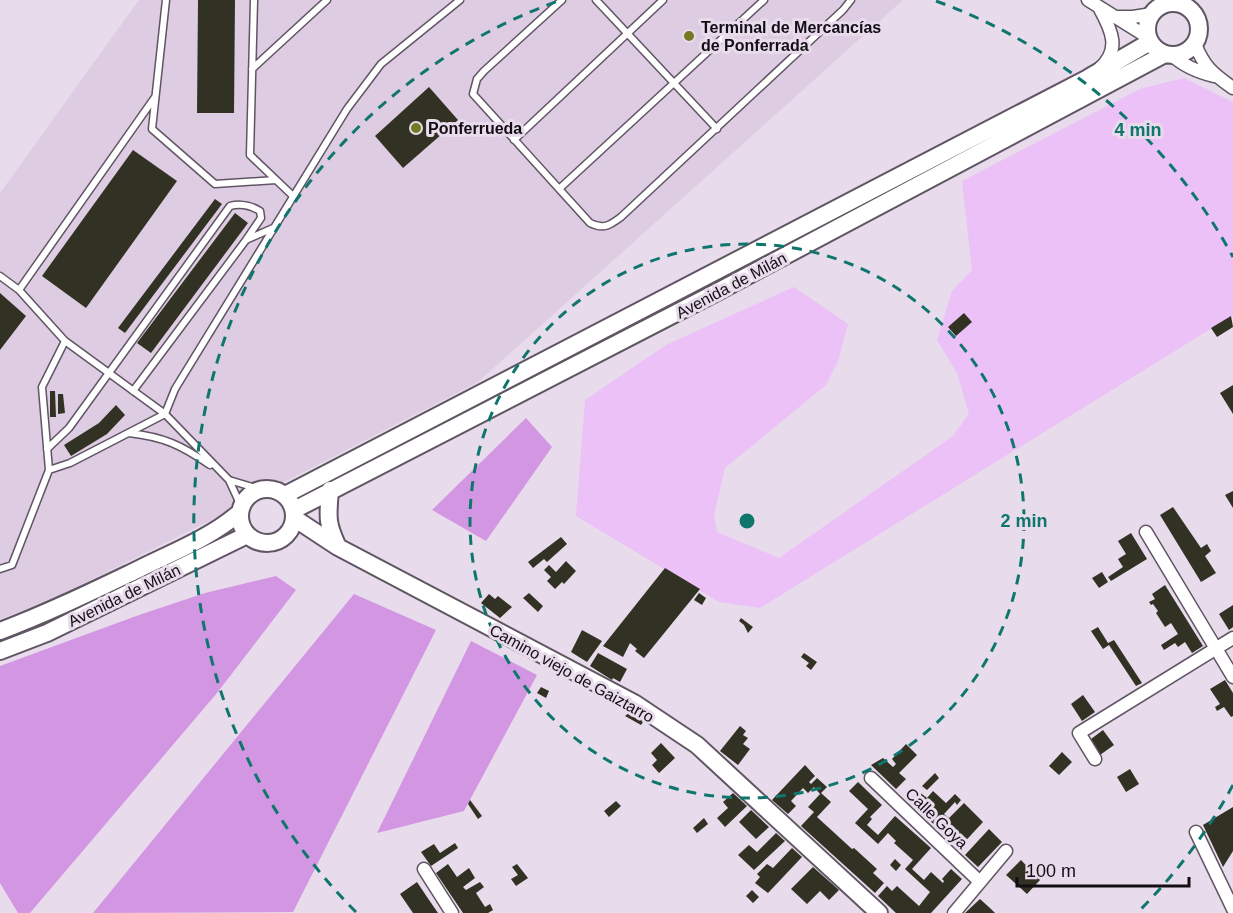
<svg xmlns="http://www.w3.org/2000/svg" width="1233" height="913" viewBox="0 0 1233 913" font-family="Arial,sans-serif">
<rect width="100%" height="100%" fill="#e8dbeb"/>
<path fill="#decce2" d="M139,0H903L478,382L209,521L49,601L0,619V193Z"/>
<path fill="#ecc1f7" d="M1184,78L1233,102V315L760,608L719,602L576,516L585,400L666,345L794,287L848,324L838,361L826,385L725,468L714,515L717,532L779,558L953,436L969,414L957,373L937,340L952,291L972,270L962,181L1140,89Z"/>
<path fill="#d396e3" d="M526,418L552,447L486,541L432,510Z
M276,576L296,590L217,693L30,913H18L0,883V666L139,615L205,593Z
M354,594L436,630L293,912L93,913Z
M471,641L537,675L464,811L377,833Z"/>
<path fill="#313223" d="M198,0H235L234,113H197Z
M429,87L458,120L403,168L375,136Z
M133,150L177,181L86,308L42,276Z
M215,199L222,204L125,333L118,328Z
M235,213L248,223L151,353L137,343Z
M0,293L26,316L0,350Z
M964,313L972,322L956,336L948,327Z
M1231,316L1233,327L1217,337L1211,328Z
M1233,385V414L1220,393Z
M50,391H55L56,417H50Z
M58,394H63L65,413L58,414Z
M116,405L125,415L107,434L71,456L64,445L99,423Z
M1233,491V508L1225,495Z
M1173,507L1201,548L1207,544L1211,551L1205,556L1216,573L1201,582L1160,515Z
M1131,533L1147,559L1111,581L1108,577L1123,567L1118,559L1126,554L1118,541Z
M561,537L567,544L547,562L544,559L533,568L528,562Z
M566,561L576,571L564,584L562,582L555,589L547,581L551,577L544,570L549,565L556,572Z
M665,568L700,589L644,658L635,651L637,649L630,643L623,657L603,646Z
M1102,572L1108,582L1099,588L1092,578Z
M1165,585L1203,646L1192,653L1185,642L1178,647L1175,643L1164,650L1161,645L1178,634L1171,623L1165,627L1156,613L1158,611L1153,604L1151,605L1149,602L1155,599L1152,594Z
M529,593L543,606L538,612L523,598Z
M699,593L706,598L702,605L694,600Z
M489,594L495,599L498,596L512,607L500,618L481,603Z
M1233,605V627L1229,630L1219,614Z
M741,618L753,627L748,633L744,625L739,621Z
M1098,627L1108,643L1114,640L1142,683L1136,686L1109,645L1103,649L1091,631Z
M582,630L602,641L587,662L571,652Z
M598,653L627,669L620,682L613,678L612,680L590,666Z
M804,653L817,662L811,670L806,666L809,663L801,657Z
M1225,680L1233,693V716L1231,717L1224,707L1217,711L1215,707L1220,704L1210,689Z
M541,687L549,691L546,698L537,693Z
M1083,695L1095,712L1082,721L1071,704Z
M631,711L645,719L641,725L625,716Z
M740,726L746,731L743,735L748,738L743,744L750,749L738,765L720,751Z
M1103,730L1114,745L1100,755L1091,739Z
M661,743L675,758L659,773L652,765L657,760L651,753Z
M906,744L917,755L899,773L906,779L896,789L871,765L883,758L893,767L896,764L892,759Z
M1062,752L1072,762L1059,775L1049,766Z
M805,765L815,776L809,782L811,784L817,778L827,787L820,794L814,787L808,793L803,788L791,801L796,806L788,814L772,800Z
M1130,769L1139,784L1126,792L1117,777Z
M935,773L939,778L927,790L922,786Z
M858,782L882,805L870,817L872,819L867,825L878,835L895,816L931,848L912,869L924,880L931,872L943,883L944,881L942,879L951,869L962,879L931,913H896L878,896L887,886L892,891L897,886L919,906L930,892L905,869L913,860L894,843L896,841L888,833L878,844L855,823L868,809L849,791Z
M918,791L927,798L933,791L946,803L955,794L961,800L957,805L955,802L944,814L949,818L964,803L983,822L959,848L909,801Z
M733,793L747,806L725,827L717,818L728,808L723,802Z
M821,793L831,802L817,817L852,849L854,848L877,869L873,873L884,883L875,893L801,826L814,812L808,807Z
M470,800L482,816L478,819L468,804Z
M616,801L621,806L609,817L604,811Z
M1233,807V851L1223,867L1203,825Z
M751,810L769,827L756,839L739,822Z
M704,818L708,824L697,833L693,828Z
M989,829L1002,842L978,867L965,855Z
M776,833L785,841L754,870L738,855L749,845L757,852Z
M455,843L458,848L431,866L421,852L434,844L440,853Z
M792,848L802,857L768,893L755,883L760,877L757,874L767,864L773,868Z
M895,859L901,865L896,871L890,865Z
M1021,860L1040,880L1027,894L1006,875Z
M448,864L457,877L469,868L475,878L463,887L466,890L480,882L484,887L476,893L485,907L490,904L493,910L488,913H463L436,873Z
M517,864L528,878L516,886L511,879L518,875L512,867Z
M813,867L839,890L829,900L820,891L807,904L791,889Z
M417,882L427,897L438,913H413L400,894Z
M752,890L759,897L753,903L746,896Z
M980,899L991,909L995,913H965Z"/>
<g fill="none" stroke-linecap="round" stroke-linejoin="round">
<defs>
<path id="lane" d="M166,0L152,129L215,184L276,180
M254,0L250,155L293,196
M562,0L484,71L477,79L473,94L590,223C604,230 610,225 621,217L843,10L851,0
M596,0L717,129
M252,69L327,0
M514,140L663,0
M559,189L764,0
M0,276L19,290
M133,391L246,240L273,228
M129,433C164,437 181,445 210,465
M47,449L69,428L230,206C241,203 250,205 260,211L261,218L246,240
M49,470L70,463L165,414L65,341L19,290L155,97
M229,480L259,489
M241,506L229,480L165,414L175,389L347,109L381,64L460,0
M0,569L12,565L49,470L42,387L65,341"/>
<path id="street" d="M1088,0L1149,38
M1173,0V3
M1161,6V0
M1113,17H1133L1152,14
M1195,44C1204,67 1213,74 1233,88
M1173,56C1185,67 1198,72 1214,76
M1099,69C1121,50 1112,31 1100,9
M1146,532L1233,677
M1095,759L1079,733L1233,638
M871,778L980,882
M1196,832L1233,909
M424,869L452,913
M954,913L1006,851"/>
<path id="secondary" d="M1147 29a26 26 0 1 1 52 0a26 26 0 1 1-52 0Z
M240 516a27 27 0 1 1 54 0a27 27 0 1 1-54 0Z
M330,490C328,516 326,522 338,547
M285,495L1088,78L1150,42
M294,510L715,293L1165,54
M294,518L338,547L634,703L697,745L879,913
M0,631C48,613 93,591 139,569C173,552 210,538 239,513
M0,651L47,633L247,535"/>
</defs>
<use href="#lane" stroke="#605563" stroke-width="9"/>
<use href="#street" stroke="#605563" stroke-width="15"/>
<use href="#secondary" stroke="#605563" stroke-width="20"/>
<use href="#lane" stroke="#fff" stroke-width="6"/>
<use href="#street" stroke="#fff" stroke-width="12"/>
<use href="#secondary" stroke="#fff" stroke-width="16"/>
</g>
<g fill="none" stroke="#0f766e" stroke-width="3" stroke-dasharray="10 8">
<circle cx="747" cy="521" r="277"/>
<path d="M1233 785A553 553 0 0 1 1138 912M356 912A553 553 0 0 1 558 1M936 1A553 553 0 0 1 1233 257"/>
</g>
<g fill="#757921" stroke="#e8dbeb" stroke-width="2">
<circle cx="689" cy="36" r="6"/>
<circle cx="416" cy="128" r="6"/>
</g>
<g text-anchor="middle" stroke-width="6" stroke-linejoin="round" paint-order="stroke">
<g font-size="16" font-weight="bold" fill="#130e14" stroke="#e8dbeb" text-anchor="start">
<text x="701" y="33">Terminal de Mercancías<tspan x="701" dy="18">de Ponferrada</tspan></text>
<text x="428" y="134">Ponferrueda</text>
</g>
<g font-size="16" fill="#130e14" stroke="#e8dbeb">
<text transform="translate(731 285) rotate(-28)" y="6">Avenida de Milán</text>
<text transform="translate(124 595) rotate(-26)" y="6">Avenida de Milán</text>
<text transform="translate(572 673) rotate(29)" y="6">Camino viejo de Gaiztarro</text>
<text transform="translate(937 818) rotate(44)" y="6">Calle Goya</text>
</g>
</g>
<circle cx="747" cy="521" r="9" fill="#0f766e" stroke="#e8dbeb" stroke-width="3"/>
<g font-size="18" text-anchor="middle" font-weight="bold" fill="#0f766e" stroke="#e8dbeb" stroke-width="6" stroke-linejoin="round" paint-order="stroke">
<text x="1138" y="136">4 min</text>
<text x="1024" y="527">2 min</text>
</g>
<path d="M1017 877v9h172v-9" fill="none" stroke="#130e14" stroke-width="3"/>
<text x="1026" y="877" font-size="18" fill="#130e14" stroke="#e8dbeb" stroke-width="4.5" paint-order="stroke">100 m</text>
</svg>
